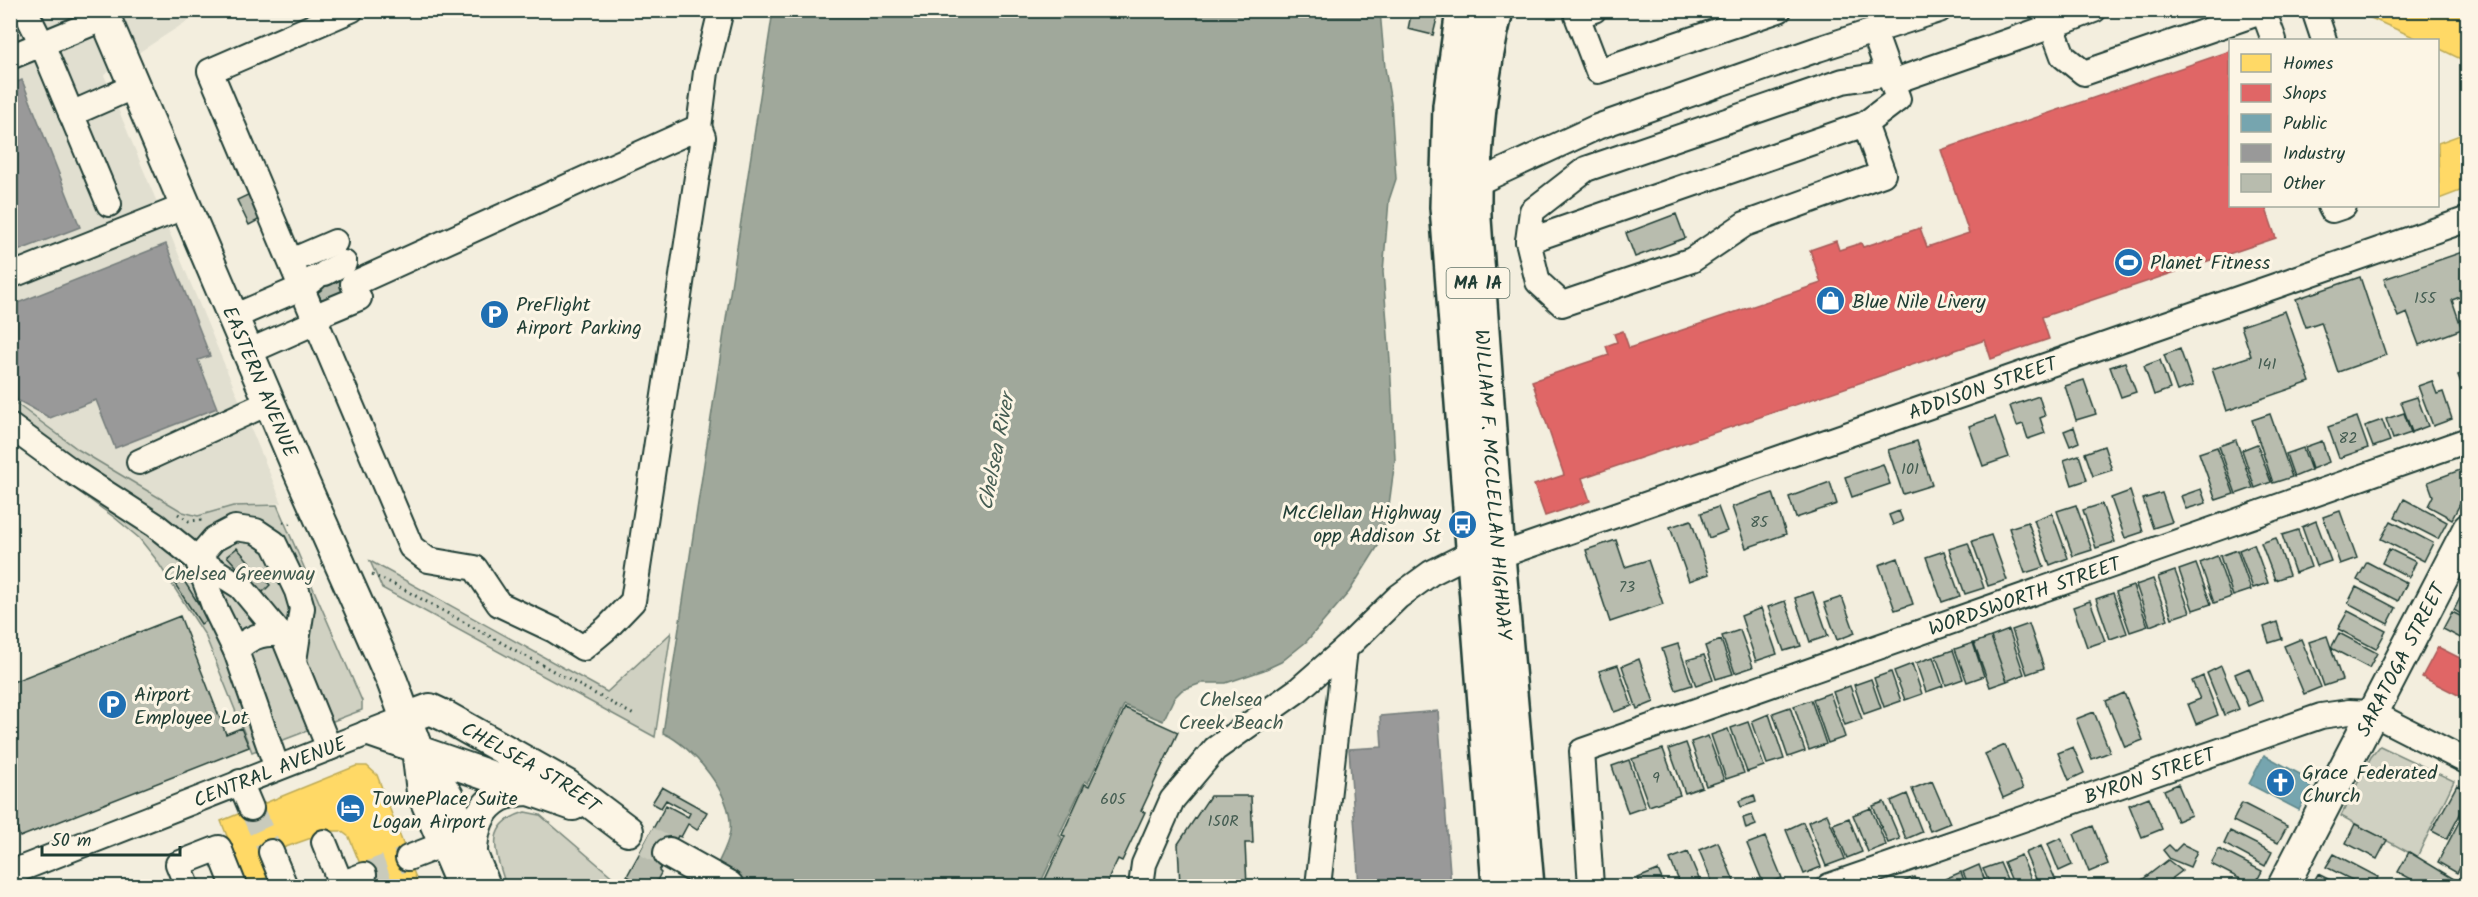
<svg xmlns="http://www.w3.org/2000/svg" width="2478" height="897" viewBox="0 0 2478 897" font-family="Kalam,sans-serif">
<rect width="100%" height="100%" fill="#f3eede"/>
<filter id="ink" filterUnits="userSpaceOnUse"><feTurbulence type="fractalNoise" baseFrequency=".0167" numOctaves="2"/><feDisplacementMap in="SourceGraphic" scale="12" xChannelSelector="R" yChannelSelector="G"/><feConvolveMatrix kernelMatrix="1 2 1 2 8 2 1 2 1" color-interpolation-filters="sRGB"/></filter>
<g filter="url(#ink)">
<path fill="#e1dfd0" d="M11,11H203L104,75L282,503L233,506L198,516L183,512L79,450L11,399Z"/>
<path fill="#d0d1c2" stroke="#78877b" stroke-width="1.5" d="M10,399L79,450L183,512L198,516L233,506L277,505L362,701V710L252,752L205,635L155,558L139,538L115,518L11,442Z
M370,561L607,692L671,633L655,737L382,588Z
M2380,746L2454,781L2417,857L2341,816L2371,757Z
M525,812L540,815L623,886H506C496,853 482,825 525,812Z"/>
<path fill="#a0a89b" stroke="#6c7d72" stroke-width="1.5" d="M773,11H1380L1385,68L1391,103L1396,179L1389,200L1383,272L1390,360L1395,460L1385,535L1349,592L1306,642L1281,662L1264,670L1226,683H1202L1182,690L1174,698L1163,721L1124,705L1088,783L1085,781L1059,835L1062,838L1039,886H709C713,867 728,850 730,831C734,796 693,746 663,733Z"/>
<path fill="#ffd966" stroke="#bcaa57" stroke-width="1.5" d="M2353,10H2468V68L2465,61L2438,48V40H2420Z
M2468,132V188L2439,199L2438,143Z
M356,766H367L377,775L419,886H369L349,837L341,831H331L266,854L273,875L247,886L221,821Z"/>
<path fill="#e06666" stroke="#a65a57" stroke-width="1.5" d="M2230,51V206H2265L2276,238L2042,317L2049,339L1991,359L1985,340L1582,478L1590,501L1545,516L1534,485L1564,475L1532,381L1609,355L1606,346L1617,342L1614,334L1623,331L1629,348L1821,283L1810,250L1836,241L1839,250L1861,243L1863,247L1920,228L1927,247L1969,233L1941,150Z
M2438,647L2468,662V700L2422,677Z"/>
<path fill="#76a5af" stroke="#5c868a" stroke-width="1.5" d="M2264,755L2313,781L2299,810L2249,784Z"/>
<path fill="#999" stroke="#747d7b" stroke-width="1.5" d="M22,80L80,227L10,254V85Z
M166,244L210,356L198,360L217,408L115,448L96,400L50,418L10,396V306Z
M1438,711L1451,886H1359L1349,749L1382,747L1380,716Z"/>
<path fill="#b8bcae" stroke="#1f3d34" stroke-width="1.5" d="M1412,10H1439L1433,35L1408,29Z
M254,192L266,216L249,225L237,200Z
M1676,214L1685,238L1635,257L1626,233Z
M2468,250V294L2452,300L2462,329L2419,345L2407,313L2398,317L2384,279Z
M320,264L331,284L347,276L356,291L326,308L316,290Z
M2360,277L2386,355L2338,372L2321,322L2306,327L2296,299Z
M2285,311L2310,382L2226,411L2212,369L2251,356L2241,326Z
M2180,349L2193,386L2177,391L2164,355Z
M2160,360L2170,389L2154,395L2144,366Z
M2125,362L2136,392L2121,397L2110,367Z
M2468,372V401L2458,375Z
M2084,380L2096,414L2076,420L2065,386Z
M2432,381L2437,394L2443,392L2452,419L2433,426L2418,386Z
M2039,396L2045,416L2040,418L2045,433L2028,439L2023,424L2017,426L2010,406Z
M2417,397L2428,426L2412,432L2401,402Z
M2404,413L2411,433L2393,439L2386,419Z
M2270,414L2292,477L2273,483L2252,420Z
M1995,417L2009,457L1983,466L1969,426Z
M2357,417L2368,448L2339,458L2328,427Z
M2382,420L2390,441L2373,447L2365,426Z
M2074,427L2079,442L2070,446L2064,431Z
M2236,440L2253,488L2236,494L2219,446Z
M1917,441L1932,485L1903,494L1888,450Z
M2322,441L2329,462L2312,469L2305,447Z
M2257,444L2271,482L2255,488L2242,450Z
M2104,446L2112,470L2093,476L2085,453Z
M2217,447L2234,494L2216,500L2199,453Z
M2303,448L2311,470L2294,477L2286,454Z
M2079,455L2087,480L2072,485L2064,460Z
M1883,464L1890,484L1852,497L1845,477Z
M2468,467V489L2452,519L2428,506L2433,496L2428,482Z
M1830,482L1837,504L1796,518L1789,497Z
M2201,489L2206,503L2186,509L2181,496Z
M2130,491L2143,532L2125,538L2111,498Z
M1773,493L1786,534L1746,548L1732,507Z
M2162,493L2172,522L2153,528L2143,499Z
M2404,499L2447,522L2438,539L2395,517Z
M2102,504L2115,542L2096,548L2083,510Z
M2076,505L2092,550L2073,556L2057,511Z
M1718,507L1727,531L1709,538L1701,513Z
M1899,511L1903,521L1893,525L1889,515Z
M2340,511L2357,558L2340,564L2323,517Z
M2052,513L2068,558L2050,565L2034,520Z
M1691,520L1709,574L1689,581L1670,527Z
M2316,521L2331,561L2316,566L2302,527Z
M2391,521L2433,543L2424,561L2381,539Z
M2028,522L2044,567L2025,573L2009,528Z
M2298,530L2311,567L2295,573L2282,535Z
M1991,535L2007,580L1988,586L1972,541Z
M2276,538L2289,575L2275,580L2261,543Z
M1616,540L1625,567L1648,560L1663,604L1610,622L1586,550Z
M1968,543L1984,588L1965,594L1949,549Z
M2254,544L2268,583L2253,588L2239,550Z
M237,548L270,585L261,594L227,556Z
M2389,549L2416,562L2409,577L2382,563Z
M2237,550L2251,590L2233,596L2220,556Z
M1944,551L1960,596L1942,602L1926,557Z
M2217,556L2231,597L2214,603L2200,563Z
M1898,558L1913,604L1895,610L1879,565Z
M2367,562L2407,583L2398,601L2357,580Z
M2196,564L2211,604L2193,610L2179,570Z
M2175,571L2190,612L2172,618L2158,577Z
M181,576L208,619L201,624L173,581Z
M2153,579L2168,619L2150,626L2136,585Z
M2133,586L2148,626L2130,632L2116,592Z
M2356,587L2396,608L2388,624L2348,603Z
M1813,592L1828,636L1810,642L1795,598Z
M2113,593L2127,633L2110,639L2096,599Z
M2461,596L2468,599V618L2454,610Z
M1842,597L1855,633L1837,640L1824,603Z
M1785,601L1801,646L1784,651L1768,607Z
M2090,601L2105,641L2087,647L2073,607Z
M1761,608L1777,654L1756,661L1741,616Z
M2348,611L2386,631L2376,649L2338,629Z
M2452,612L2468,620V642L2443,629Z
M180,616L226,734L241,728L249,747L20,837L16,827L10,829V683Z
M2277,622L2282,639L2269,643L2264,627Z
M2029,624L2044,668L2027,674L2012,630Z
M1740,630L1753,667L1735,673L1722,636Z
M2009,630L2024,674L2007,681L1991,637Z
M2339,633L2377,653L2369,668L2331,648Z
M2327,636L2342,680L2324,686L2309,642Z
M1991,637L2007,681L1990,687L1974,643Z
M2301,639L2321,687L2304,694L2284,646Z
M1721,640L1733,674L1716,679L1705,646Z
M1973,643L1984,676L1967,682L1955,649Z
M1678,644L1692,685L1676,690L1662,649Z
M1953,650L1963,679L1946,685L1936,656Z
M1704,655L1713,680L1696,686L1687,660Z
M1933,657L1943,686L1926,692L1916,663Z
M1639,659L1654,702L1637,709L1622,666Z
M1912,664L1922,694L1905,700L1894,671Z
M1618,665L1632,706L1614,712L1599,671Z
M2221,666L2239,709L2224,715L2207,673Z
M2249,668L2262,700L2248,706L2235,674Z
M1891,672L1901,701L1884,707L1874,678Z
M2203,676L2218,715L2196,724L2188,704L2200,699L2192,681Z
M1871,679L1881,708L1864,714L1854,685Z
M1850,686L1862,719L1845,725L1833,692Z
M1830,693L1845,737L1828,743L1813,699Z
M2124,693L2143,740L2125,747L2106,701Z
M1811,700L1826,744L1809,750L1794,706Z
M1790,707L1805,751L1788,757L1773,713Z
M1125,708L1178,732L1141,811L1145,812L1122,861L1118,859L1105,886H1042L1065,836L1062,835L1085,784L1089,786Z
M2094,712L2110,752L2092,759L2076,719Z
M1769,714L1784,759L1767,764L1752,721Z
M1748,722L1764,766L1747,772L1731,728Z
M1728,729L1744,773L1726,779L1711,735Z
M1708,736L1724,780L1706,786L1691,742Z
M1686,743L1702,787L1685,793L1669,749Z
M2005,745L2023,789L2003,798L1985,754Z
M2073,747L2084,773L2069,780L2058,753Z
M1663,749L1680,795L1649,806L1632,759Z
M1629,760L1645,807L1628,813L1612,766Z
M1932,781L1950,823L1930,831L1912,789Z
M2178,784L2191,815L2177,821L2164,790Z
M2457,785L2468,790V799L2447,839L2432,831Z
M662,787L707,812L697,830L688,824L681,837L678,836L659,871L661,873L654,886H644L627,876L666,805L688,817L690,813L666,800L661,808L652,803Z
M1907,794L1922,832L1906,839L1891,801Z
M1754,795L1756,802L1741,807L1739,801Z
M1210,796H1251L1253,843H1245L1247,886H1180L1178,844Z
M2149,797L2162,829L2142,837L2129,805Z
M1884,802L1900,839L1888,843L1873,806Z
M2242,803L2287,826L2278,843L2233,821Z
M2468,805V853L2457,873L2438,862Z
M1871,808L1886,845L1868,852L1853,815Z
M1827,814L1845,859L1826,866L1808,822Z
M1752,815L1756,825L1746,829L1743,818Z
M1849,818L1862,852L1847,858L1833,824Z
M1803,822L1821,867L1804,874L1786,830Z
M2355,824L2387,840L2377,859L2346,843Z
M2093,826L2108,864L2089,872L2074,834Z
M2230,831L2272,852L2265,866L2224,844Z
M1765,837L1782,878L1764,885L1747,844Z
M2061,838L2072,865L2059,871L2048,844Z
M1718,842L1736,886H1714L1699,850Z
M2182,844L2197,851L2190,867L2170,859L2163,850L2169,845L2175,851Z
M2041,846L2056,881L2039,886L2025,853Z
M2219,849L2262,871L2254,886L2211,864Z
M1688,852L1702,886H1681L1670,859Z
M2409,852L2454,879L2450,886H2424L2398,872Z
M2334,854L2378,877L2373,886H2364L2326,867Z
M2021,855L2033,884L2027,886H2014L2004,862Z
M2168,860L2182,871L2162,886H2151L2142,880Z
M2000,863L2010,886H1991L1983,869Z
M1979,865L1987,886H1969L1963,872Z
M1658,870L1665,886H1641L1638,878Z
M1961,872L1966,886H1948L1945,879Z
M2318,874L2342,886H2311Z
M1915,877L1919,886H1899L1898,884Z"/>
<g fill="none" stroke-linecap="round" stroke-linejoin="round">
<path stroke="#c9cbbc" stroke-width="24" stroke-dasharray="24 12" stroke-linecap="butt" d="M251,808L271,852
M364,875L408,858"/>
<path stroke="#c9cbbc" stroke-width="30" stroke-dasharray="30 15" stroke-linecap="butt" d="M646,841L669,853"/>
<defs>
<g id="minor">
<path d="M25,10L42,44L109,204"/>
<path d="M351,10L210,71L411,547L428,560L475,568L499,604L554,630L583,648L607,628L633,601L703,137L699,127L353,284"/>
<path d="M1594,10L1577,16L1598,71L1779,10"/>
<path d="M2094,10L2052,26L2063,56L2084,73L2264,11"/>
<path d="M2263,10L2274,40"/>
<path d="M2314,10L2324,40"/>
<path d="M10,57L105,18"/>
<path d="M1892,82L2052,26L2049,12"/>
<path d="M71,114L135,86"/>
<path d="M1865,124L1528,241L1538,282L1562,304L1692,260L1745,224L1883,174L1865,124L1898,99L1874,32"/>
<path d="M699,127L706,72L721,10"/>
<path d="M1474,184L1597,127L1818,49L1939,10"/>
<path d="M2330,206L2332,210L2344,206"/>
<path d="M1528,241L1532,211L1586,169L1843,81L1889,74"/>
<path d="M291,261L335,242"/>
<path d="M325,273L344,263"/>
<path d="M10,276L186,206"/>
<path d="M233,317L303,287L315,278"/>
<path d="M248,352L318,321L323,313L359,298"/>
<path d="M10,426L70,470L155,525L197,559L241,587L285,640L329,748"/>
<path d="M139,462L270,402"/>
<path id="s1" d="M1498,556L2468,219"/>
<path d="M197,559L214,606L236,651L277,768"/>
<path d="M197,559L214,539L235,528L256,531L274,543L297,591L302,608L294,661"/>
<path d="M236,651C248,637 262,633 281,634"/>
<path d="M366,733L418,751"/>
<path d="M240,782L251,808"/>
<path d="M324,842L341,884"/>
<path d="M271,852L285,886"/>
<path d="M408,858L444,844"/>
<path id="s2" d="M10,873L406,718"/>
<path d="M187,886L178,864L219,848L234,886"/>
<path d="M335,886L364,875"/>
<path d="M1141,886L1144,864L1172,800L1215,749L1298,690L1345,649"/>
<path d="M1318,886L1345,649L1398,597L1431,573L1473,552"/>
<path id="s3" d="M1591,886L1582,751L2468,440"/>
<path id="s4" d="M1829,886L2321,716L2349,712L2372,713L2468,762"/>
</g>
<g id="major">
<path id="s5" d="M102,10L300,474L392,681L418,751L448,796L485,886"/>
<path id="s6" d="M406,718L430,709L445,716L567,785L628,831"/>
<path d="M418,751L573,805"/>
<path d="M418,757L422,792L462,886"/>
<path d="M472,850C474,812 492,789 533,790"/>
<path d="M669,853L728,886"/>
<path id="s7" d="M2283,886L2468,529"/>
</g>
<g id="highway">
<path d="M1463,10L1450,106L1447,207L1499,886"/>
<path id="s8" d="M1496,10C1479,79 1473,148 1474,219L1498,556L1527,886"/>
</g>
</defs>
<use href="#minor" stroke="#1f3d34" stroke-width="28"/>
<use href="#major" stroke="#1f3d34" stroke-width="34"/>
<use href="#highway" stroke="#1f3d34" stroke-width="38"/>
<path stroke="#1f3d34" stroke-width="3" stroke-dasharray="1.5 4.5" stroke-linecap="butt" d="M178,514L189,521L202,520
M283,522L292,524
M372,575L394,584L634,715"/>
<use href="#minor" stroke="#fcf5e5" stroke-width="24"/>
<use href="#major" stroke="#fcf5e5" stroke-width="30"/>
<use href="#highway" stroke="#fcf5e5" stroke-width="33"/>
</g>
</g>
<defs>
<symbol id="stadium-disc" viewBox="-11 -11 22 22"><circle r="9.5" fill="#1f6fb2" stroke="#fcf5e5"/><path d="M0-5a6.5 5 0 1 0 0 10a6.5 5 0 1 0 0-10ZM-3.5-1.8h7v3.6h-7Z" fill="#fff"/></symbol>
<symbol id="shop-disc" viewBox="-11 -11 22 22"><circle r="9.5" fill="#1f6fb2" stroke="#fcf5e5"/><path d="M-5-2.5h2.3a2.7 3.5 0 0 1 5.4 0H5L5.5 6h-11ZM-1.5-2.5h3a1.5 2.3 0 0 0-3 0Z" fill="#fff"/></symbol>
<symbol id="parking-disc" viewBox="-11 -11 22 22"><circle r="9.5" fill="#1f6fb2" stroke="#fcf5e5"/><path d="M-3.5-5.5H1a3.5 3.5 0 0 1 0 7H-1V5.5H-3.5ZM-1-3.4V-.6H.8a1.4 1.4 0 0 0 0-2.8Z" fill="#fff"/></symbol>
<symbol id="bus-disc" viewBox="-11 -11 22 22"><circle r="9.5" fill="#1f6fb2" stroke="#fcf5e5"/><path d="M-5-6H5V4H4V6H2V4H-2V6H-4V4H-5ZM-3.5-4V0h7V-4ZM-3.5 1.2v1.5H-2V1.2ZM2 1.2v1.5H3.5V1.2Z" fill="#fff"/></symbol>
<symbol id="church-disc" viewBox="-11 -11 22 22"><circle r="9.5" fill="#1f6fb2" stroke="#fcf5e5"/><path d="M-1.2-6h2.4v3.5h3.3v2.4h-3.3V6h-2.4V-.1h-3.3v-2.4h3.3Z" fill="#fff"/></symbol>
<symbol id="hotel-disc" viewBox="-11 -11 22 22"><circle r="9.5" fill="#1f6fb2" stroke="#fcf5e5"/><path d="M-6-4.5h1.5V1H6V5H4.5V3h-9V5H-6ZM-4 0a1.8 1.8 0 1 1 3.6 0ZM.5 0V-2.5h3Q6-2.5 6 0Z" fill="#fff"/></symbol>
</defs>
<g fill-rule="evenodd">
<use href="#stadium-disc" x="2112" y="246" width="33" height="33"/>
<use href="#shop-disc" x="1814" y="284" width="33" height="33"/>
<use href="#parking-disc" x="478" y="298" width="33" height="33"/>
<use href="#bus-disc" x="1446" y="508" width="33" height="33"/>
<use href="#parking-disc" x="96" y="688" width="33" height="33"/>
<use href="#church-disc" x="2264" y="766" width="33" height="33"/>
<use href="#hotel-disc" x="334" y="792" width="33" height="33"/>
</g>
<g text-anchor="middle" stroke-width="6" stroke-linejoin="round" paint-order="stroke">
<g font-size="16" fill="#455d52">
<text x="2425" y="303">155</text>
<text x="2267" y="369">141</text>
<text x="2348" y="443">82</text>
<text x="1910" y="474">101</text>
<text x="1759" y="527">85</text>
<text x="1627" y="592">73</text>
<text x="1656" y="783">9</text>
<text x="1113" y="804">605</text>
<text x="1223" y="826">150R</text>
</g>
<rect fill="#fcf5e5" stroke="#617469" stroke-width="1.5" x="1446.5" y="268" width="63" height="30" rx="4.5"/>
<g font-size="18" font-weight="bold" fill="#1f3d34">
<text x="1478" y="289">MA 1A</text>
</g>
<g font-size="20" fill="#1f3d34" stroke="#fcf5e5" text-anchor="start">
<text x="2150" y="269">Planet Fitness</text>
<text x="1852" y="308">Blue Nile Livery</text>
<text x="516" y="311">PreFlight<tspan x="516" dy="23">Airport Parking</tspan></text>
<text x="1441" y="519" text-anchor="end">McClellan Highway<tspan x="1441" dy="23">opp Addison St</tspan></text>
<text x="134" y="701">Airport<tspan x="134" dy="23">Employee Lot</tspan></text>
<text x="2302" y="779">Grace Federated<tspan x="2302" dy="23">Church</tspan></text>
<text x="372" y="805">TownePlace Suite<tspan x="372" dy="23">Logan Airport</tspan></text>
</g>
<g font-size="20" fill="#1f3d34" stroke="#fcf5e5">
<text dy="7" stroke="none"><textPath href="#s5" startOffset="404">EASTERN AVENUE</textPath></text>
<text dy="7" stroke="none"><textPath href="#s1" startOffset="513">ADDISON STREET</textPath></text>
<text dy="7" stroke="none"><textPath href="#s8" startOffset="477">WILLIAM F. MCCLELLAN HIGHWAY</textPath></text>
<text dy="7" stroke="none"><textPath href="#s3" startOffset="604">WORDSWORTH STREET</textPath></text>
<text dy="7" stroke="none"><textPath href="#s7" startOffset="255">SARATOGA STREET</textPath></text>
<text dy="7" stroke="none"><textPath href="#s6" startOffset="142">CHELSEA STREET</textPath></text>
<text dy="7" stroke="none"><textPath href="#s2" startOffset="279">CENTRAL AVENUE</textPath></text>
<text dy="7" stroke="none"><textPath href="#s4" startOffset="339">BYRON STREET</textPath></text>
</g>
<g font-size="20" fill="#425b50" stroke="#fcf5e5">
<text x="239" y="580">Chelsea Greenway</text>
<text x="1231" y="706">Chelsea<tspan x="1231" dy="23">Creek Beach</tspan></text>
</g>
<g font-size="21" font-style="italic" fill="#465d53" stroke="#fcf5e5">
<text transform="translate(996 452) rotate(-79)" y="7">Chelsea River</text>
</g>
</g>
<rect width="2478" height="897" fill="none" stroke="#fcf5e5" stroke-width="36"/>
<rect x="18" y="18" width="2442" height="861" fill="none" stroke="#1f3d34" stroke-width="2" filter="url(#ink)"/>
<rect x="2229" y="39" width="210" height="168" fill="#fcf5e5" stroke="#a4ab9e" stroke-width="1.5"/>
<rect x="2241" y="54" width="30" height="18" fill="#ffd966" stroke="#a4ab9e" stroke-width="1.5"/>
<text x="2283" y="69" font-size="18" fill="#1f3d34">Homes</text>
<rect x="2241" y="84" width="30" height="18" fill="#e06666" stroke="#a4ab9e" stroke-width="1.5"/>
<text x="2283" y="99" font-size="18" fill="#1f3d34">Shops</text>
<rect x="2241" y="114" width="30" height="18" fill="#76a5af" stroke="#a4ab9e" stroke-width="1.5"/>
<text x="2283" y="129" font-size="18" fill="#1f3d34">Public</text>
<rect x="2241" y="144" width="30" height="18" fill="#999999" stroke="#a4ab9e" stroke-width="1.5"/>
<text x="2283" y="159" font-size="18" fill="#1f3d34">Industry</text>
<rect x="2241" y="174" width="30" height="18" fill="#b8bcae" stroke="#a4ab9e" stroke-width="1.5"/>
<text x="2283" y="189" font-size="18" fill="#1f3d34">Other</text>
<path d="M42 846v9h138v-9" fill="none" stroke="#1f3d34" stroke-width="3"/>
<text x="51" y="846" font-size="18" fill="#1f3d34" stroke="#fcf5e5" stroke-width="4.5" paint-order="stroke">50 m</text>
</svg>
